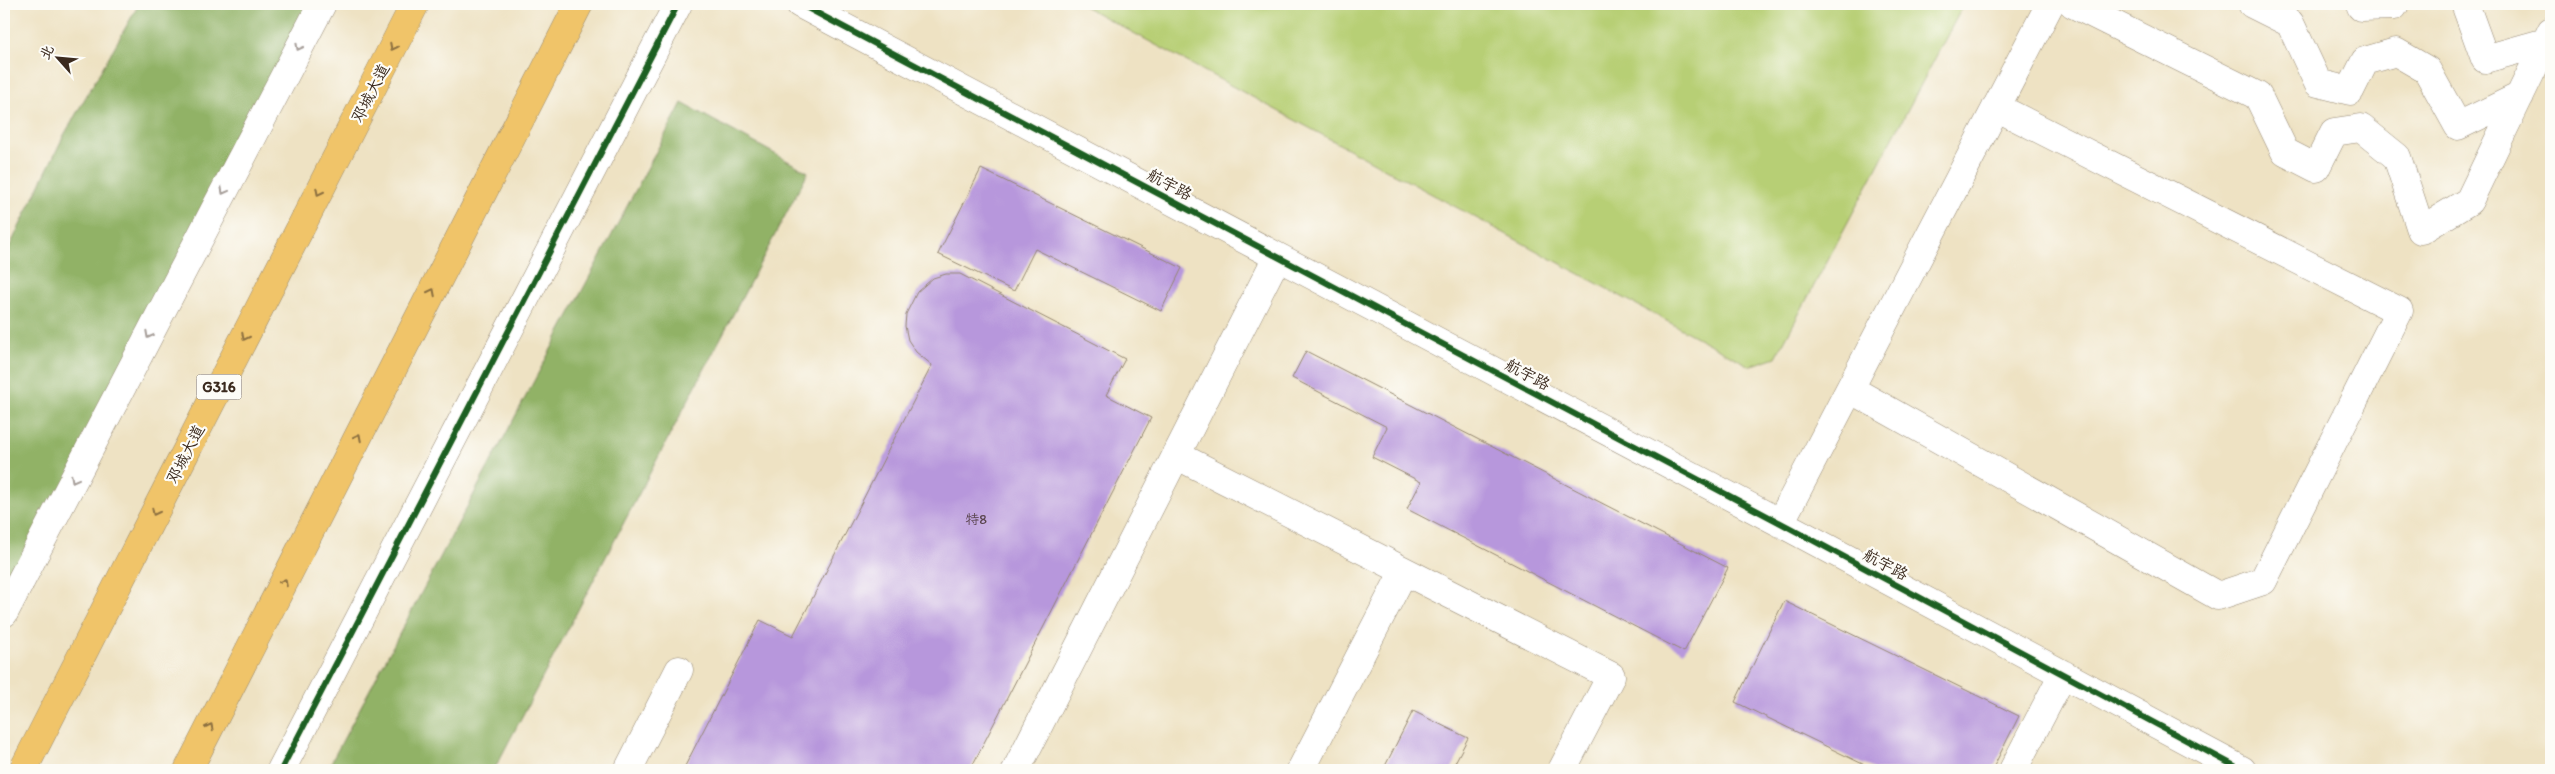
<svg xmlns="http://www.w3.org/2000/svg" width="2555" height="774" viewBox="0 0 2555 774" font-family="Itim,'LXGW WenKai TC',sans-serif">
<rect width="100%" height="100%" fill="#fdfcf7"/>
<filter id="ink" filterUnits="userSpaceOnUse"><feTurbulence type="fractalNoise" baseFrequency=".02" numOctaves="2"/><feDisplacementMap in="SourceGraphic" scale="10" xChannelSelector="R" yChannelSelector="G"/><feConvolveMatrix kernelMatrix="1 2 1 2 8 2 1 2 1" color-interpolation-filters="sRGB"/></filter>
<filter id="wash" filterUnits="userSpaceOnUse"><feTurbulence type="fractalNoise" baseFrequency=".0096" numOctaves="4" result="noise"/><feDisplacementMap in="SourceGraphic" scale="20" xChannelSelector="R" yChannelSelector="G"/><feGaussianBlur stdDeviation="1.12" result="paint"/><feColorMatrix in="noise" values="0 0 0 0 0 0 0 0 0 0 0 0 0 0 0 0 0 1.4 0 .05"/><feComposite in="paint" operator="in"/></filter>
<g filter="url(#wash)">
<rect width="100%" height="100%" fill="#eee2c3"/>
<path fill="#b7cf74" stroke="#797c49" d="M1080,4H1964L1776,357L1750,366Z"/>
<path fill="#91b266" stroke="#666e42" d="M139,4H322L4,613V258L64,135Z
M682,103L808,172L494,770H327Z"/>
<g id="blocks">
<path fill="#b797dc" d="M981,169L1182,268L1161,311L1035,249L1014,291L938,254Z
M946,274H960L1125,359L1106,395L1151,418L970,770H683L760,620L793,636L932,365L916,352L908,340L905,326L906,314L917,292L933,278Z
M1306,351L1728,568L1684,652L1407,509L1421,482L1372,457L1387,427L1292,378Z
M1784,601L2019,716L1992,770H1875L1735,702Z
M1413,711L1468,738L1451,770H1383Z"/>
</g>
</g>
<g filter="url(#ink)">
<use href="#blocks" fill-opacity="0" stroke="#948670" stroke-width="1"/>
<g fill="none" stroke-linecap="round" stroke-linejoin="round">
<defs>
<path id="minor" d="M800,4L1790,528L2242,770
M2073,4L2258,96L2285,152L2316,168L2334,132L2361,128L2397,157L2421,230L2469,201L2551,31
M2252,4L2290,23L2318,83L2350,91L2365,61L2396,52L2427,70L2458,126L2520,96
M2360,4L2361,7L2394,6L2395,4
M2465,4L2485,59L2546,42
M1850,389L2218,596L2263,581L2399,311L1996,107
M1176,455L1611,676L1562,770
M1780,523L2050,4
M4,613L322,4
M281,770L678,4
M628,770L679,670
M1016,770L1277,257
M1301,770L1404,571
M2013,770L2063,674"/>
<path id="highway" d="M23,770L415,4
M188,770L579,4"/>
</defs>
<use href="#minor" stroke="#948670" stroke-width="29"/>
<use href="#highway" stroke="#948670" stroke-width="29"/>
<use href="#minor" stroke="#fff" stroke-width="28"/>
<use href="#highway" stroke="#f0c469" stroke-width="28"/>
<defs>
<path id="cycleway" d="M800,4L1790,528L2242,770
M281,770L678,4"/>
</defs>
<use href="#cycleway" stroke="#fdfcf7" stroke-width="9"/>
<use href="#cycleway" stroke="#1b5e20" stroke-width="6"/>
</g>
<defs><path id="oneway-chevron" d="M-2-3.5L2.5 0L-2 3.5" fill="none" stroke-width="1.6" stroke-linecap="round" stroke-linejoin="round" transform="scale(1.25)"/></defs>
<g stroke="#a79f9a">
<use href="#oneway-chevron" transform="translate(299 47) rotate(118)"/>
<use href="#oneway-chevron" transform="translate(224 191) rotate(118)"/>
<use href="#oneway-chevron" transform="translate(149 335) rotate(118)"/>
<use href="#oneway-chevron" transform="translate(74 479) rotate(118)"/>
</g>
<g stroke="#8c6f40">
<use href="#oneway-chevron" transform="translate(393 47) rotate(117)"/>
<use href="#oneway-chevron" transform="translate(319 192) rotate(117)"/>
<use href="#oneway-chevron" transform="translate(432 292) rotate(-63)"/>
<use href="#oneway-chevron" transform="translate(245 337) rotate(117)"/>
<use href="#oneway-chevron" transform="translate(358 437) rotate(-63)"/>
<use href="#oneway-chevron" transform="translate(155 512) rotate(117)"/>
<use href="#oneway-chevron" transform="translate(284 582) rotate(-63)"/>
<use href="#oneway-chevron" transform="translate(210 727) rotate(-63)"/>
</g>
</g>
<g text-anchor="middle" stroke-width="4.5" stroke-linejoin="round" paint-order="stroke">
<g font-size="14" fill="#5a454e">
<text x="976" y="524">特8</text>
</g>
<rect fill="#fdfcf7" stroke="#75695f" stroke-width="1" x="196.5" y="374.5" width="45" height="25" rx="4"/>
<g font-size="15" font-weight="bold" fill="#3b2a1e">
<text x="219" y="392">G316</text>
</g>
<g font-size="16" fill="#3b2a1e" stroke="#fdfcf7">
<text transform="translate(370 93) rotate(-63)" y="6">邓城大道</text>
<text transform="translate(1170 184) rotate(28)" y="6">航宇路</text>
<text transform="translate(1528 374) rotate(28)" y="6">航宇路</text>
<text transform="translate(185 454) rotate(-63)" y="6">邓城大道</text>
<text transform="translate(1886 564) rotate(28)" y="6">航宇路</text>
</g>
</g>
<rect width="2555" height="774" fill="none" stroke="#fdfcf7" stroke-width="20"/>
<g transform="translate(58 58) rotate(297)" stroke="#fdfcf7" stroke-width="4" paint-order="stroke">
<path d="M0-4L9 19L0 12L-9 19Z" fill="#3b2a1e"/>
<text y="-8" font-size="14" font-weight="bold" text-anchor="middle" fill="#3b2a1e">北</text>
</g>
</svg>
